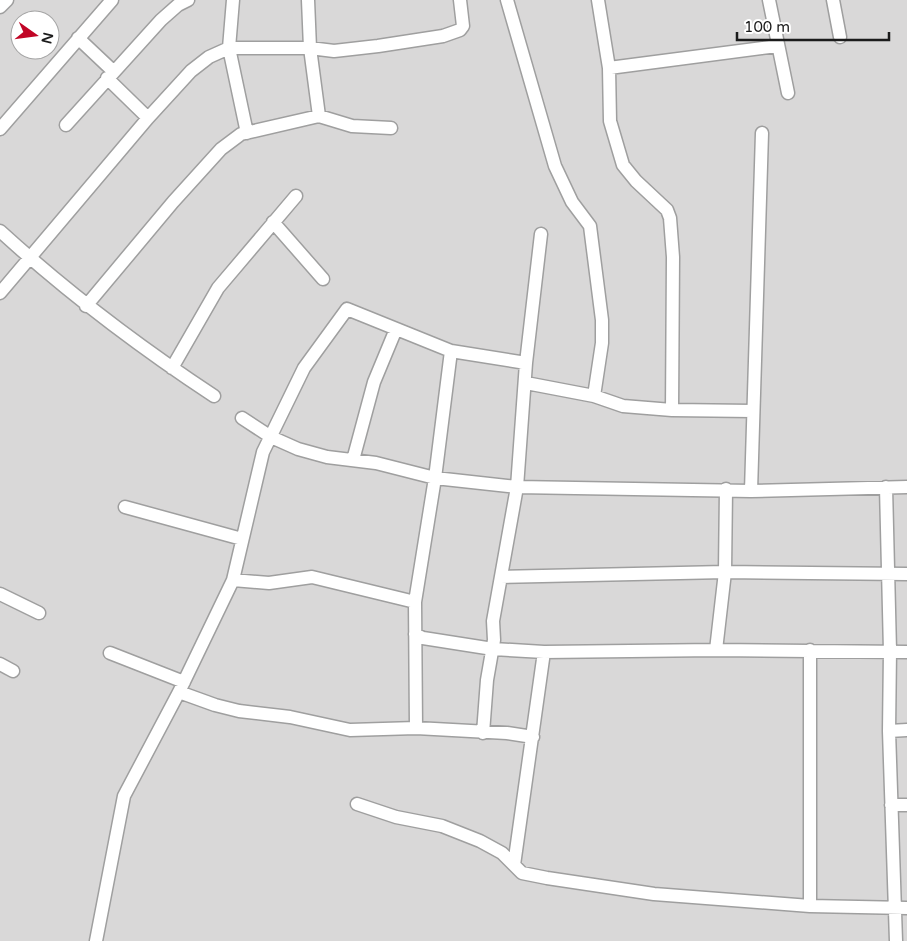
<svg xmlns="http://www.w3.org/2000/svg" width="907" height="941" viewBox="0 0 907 941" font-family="'Varela Round',sans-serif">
<rect width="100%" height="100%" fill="#ede7e1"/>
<path fill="#d9d8d8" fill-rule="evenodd" d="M0,0H907V941H0ZM20,20H50V50H20Z"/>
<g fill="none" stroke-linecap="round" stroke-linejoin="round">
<defs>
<path id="minor" d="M233,0L229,48L247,133
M308,0L310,48L319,116
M507,0L555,166L572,202L590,226L602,320V343L594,396
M598,0L609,68L610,121L623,165L636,181L667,210L670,218L673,257L672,410
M769,0L788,93
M833,0L840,37
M0,7L7,0
M78,38L113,71
M609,68L777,46
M107,78L148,118
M66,125L161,20L178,5L188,0
M0,129L112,0
M273,222L323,279
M0,231C67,292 138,346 214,396
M0,293L148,118L191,71L209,57L229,48H310L334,51L378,46L443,36L460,30L463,26L460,0
M86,306L173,202L221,149L241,134L319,116L352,126L391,128
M172,368L218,288L296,196
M526,383L594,396L623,406L672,410L753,411
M242,418L271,437L298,449L327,457L376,463L435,478L517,487L751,491L907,487
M353,460L374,382L396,329
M886,487L890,651L889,731L896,941
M751,491L762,133
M125,507L242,539
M501,577L725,572L907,574
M233,580L269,583L312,577L415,602
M0,594L39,613
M415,634L423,638L493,649L544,652L716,650L907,652
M716,650L725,572L726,489
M810,650V906
M110,653L184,682
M0,664L13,671
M179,692L215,705L239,711L290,717L350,730L416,728L507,733L533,737
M416,728L415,602L435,478L451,351
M889,731L907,730
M483,733L487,680L494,640L493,621L517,487L526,363L541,234
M357,804L396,817L442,826L480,841L502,853L522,873L547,878L654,894L810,906L907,908
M891,805H907
M514,865L544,652
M96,941L124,796L179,692L233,580L263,452L304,368L347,309L451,351L526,363"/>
</defs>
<use href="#minor" stroke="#9f9f9f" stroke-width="15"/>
<use href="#minor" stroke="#fff" stroke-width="12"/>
</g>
<g transform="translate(35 35) rotate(104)"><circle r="24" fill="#ffffff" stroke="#a4a4a4"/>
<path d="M0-4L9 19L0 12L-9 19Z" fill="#c10526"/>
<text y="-8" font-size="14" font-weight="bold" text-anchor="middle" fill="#1b1b1b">N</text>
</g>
<path d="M737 32v8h152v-8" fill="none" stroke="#1b1b1b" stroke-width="2.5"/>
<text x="744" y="32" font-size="15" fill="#1b1b1b" stroke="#ffffff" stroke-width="4" paint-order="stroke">100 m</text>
</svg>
